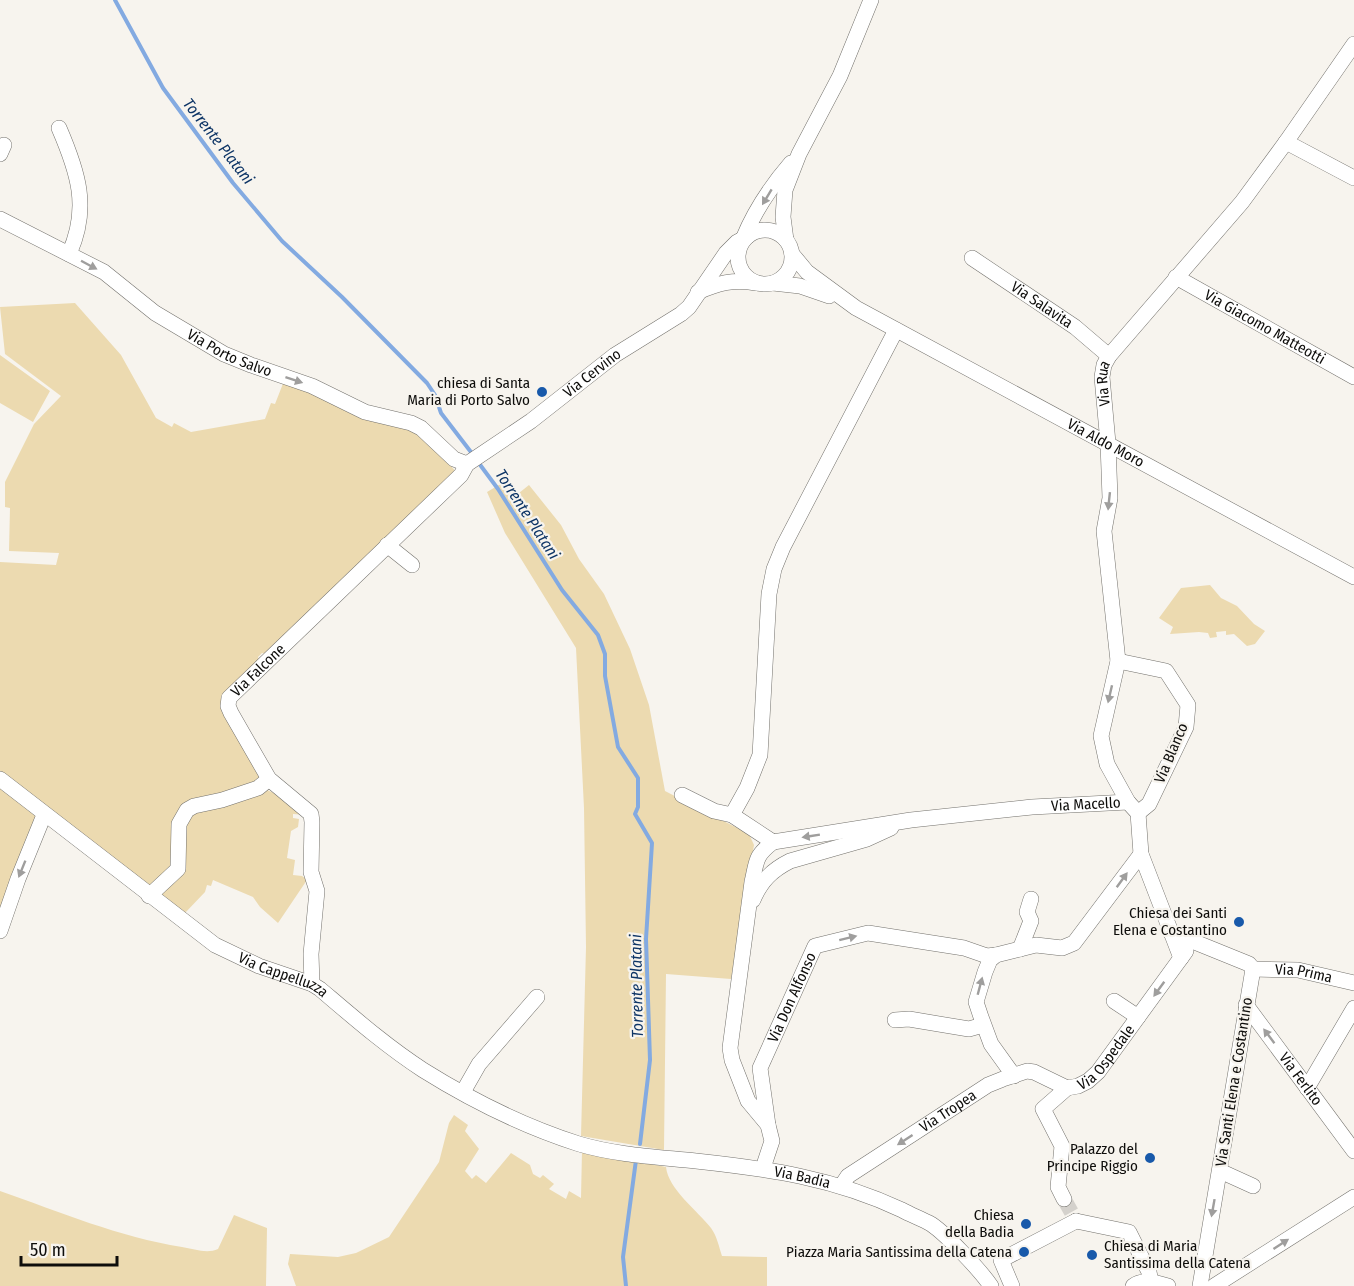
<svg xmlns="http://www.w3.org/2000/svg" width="1354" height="1286" viewBox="0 0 1354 1286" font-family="'Fira Sans Condensed',sans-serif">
<rect width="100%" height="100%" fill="#f7f4ee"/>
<path fill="#ecdab0" d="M75,303L121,355L156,418L172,427L174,423L191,432L265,419L271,403L275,404L284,381L400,424L426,437L457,473L266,654L262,653L258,657L259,660L225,696L221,704L260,778L257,783L193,801L173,864L150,886L0,772V562L56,565L59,553L9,551L10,508L5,507V482L34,424L61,396L5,354L0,307Z
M0,355L50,391L33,422L0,403Z
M509,479L519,493L529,485L561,525L579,559L604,594L630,649L649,705L665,791L749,834L754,845L731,979L666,974L664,1150L581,1136L586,947L584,808L576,648L505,533L487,492Z
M1210,585L1221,598L1237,606L1254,624L1265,631L1255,644L1247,646L1234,634L1226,635V631L1216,632L1217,637L1210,638L1208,633L1199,632L1170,634L1173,627L1159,618L1181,588Z
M0,788L39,818L0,918Z
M267,790L276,794L306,815L293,814V818L299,819L298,827L291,831L287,858L295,860L293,875L302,876L307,880L278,923L260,907L253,897L213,880L211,886L207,885L205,892L185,913L160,894L184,873L183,828L195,812Z
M454,1115L468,1125L465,1131L479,1149L465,1171L472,1179L476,1175L486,1183L511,1153L530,1165L533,1174L540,1178L543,1175L554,1184L549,1189L566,1199L569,1191L581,1198L582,1150L666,1167C668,1189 698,1211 711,1228C717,1236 719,1247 722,1256L767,1257V1286H296L288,1264L290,1254L338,1257L356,1253L389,1237L439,1162L449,1123Z
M0,1191C60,1212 119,1237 182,1247C194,1249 207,1254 218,1249L234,1215L267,1228L266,1286H0Z"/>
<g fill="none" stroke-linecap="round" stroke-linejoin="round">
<path stroke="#83aae1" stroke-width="4" d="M115,0L163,88L233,183L282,241L342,297L427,383L435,395L441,413L474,456
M478,462L498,489L562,590L598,635L605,654V676L618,747L638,778V807L635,814L652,843L646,939L650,1060L640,1144
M626,1286L623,1257L636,1160"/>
<path stroke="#d4d1cc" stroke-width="15" stroke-dasharray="15 8" stroke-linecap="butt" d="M1064,1199L1073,1215"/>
<defs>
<g id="minor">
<path d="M59,128C78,172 90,208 69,254"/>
<path d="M1286,142L1354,178"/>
<path d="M0,154L4,145"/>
<path id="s1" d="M0,219L104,272L155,313L224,354L251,365L312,386L365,412L411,423L421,428L454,459L467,464"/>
<circle cx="765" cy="257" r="27"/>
<path d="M743,239C754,212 772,185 791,163"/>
<path d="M786,240L783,217L785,190L799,154L840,76L871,0"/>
<path id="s2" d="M792,254L807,272L856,308L1354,577"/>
<path id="s3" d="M972,258L1075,327L1109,356"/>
<path id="s4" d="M1176,277L1354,377"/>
<path d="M773,283L800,286L829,296"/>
<path d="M698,292C718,283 733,279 756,283"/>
<path d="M387,545L412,565"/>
<path d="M1118,661L1166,671L1188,705L1186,727L1149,804L1138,813"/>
<path id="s5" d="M0,779L215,945L259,966L312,984L320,989C353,1017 386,1046 423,1070C471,1100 526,1127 579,1144C616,1155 658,1157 696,1161C770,1169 834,1178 902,1210C911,1215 922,1219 931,1224C946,1234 980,1270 991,1286"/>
<path d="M682,795L714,811L732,815L773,842"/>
<path id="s6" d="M1128,802L1107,764L1101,736L1118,661L1104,531L1110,498L1108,443L1102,377L1104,365L1109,356L1242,202L1286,142L1354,44"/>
<path d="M732,815L747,788L760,755L769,594L774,569L783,547L896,330"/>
<path d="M149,896L178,869L179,824L187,810L194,806L222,800L258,788L269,779"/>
<path d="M753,900C761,881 772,870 790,861L867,839L891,828"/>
<path d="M0,931L18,879L44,815"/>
<path d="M1170,932L1249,964L1253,969L1200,1286"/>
<path d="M1020,949L1031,921L1027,912L1031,899"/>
<path id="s7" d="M1253,969L1298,970L1354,983"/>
<path id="s8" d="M312,984L311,954L317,891L311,872L312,822L311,814L269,779L231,713L228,706L229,698L461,475L467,464L531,421L615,355L681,314L689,307L726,253L737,242L748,236"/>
<path d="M1114,1001L1138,1017"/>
<path id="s9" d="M1246,1005L1354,1151"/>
<path d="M895,1020L909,1019L969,1029L983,1025"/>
<path d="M1014,1076L991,1044L981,1017L976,1002L985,972L990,960L996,955L1036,945L1062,948L1074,943L1141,854"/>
<path d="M1307,1088L1354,1008"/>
<path d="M463,1092L479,1064L537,997"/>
<path id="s10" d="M768,1125L760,1068L815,946L868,933L964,948L987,956L996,955"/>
<path id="s11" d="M763,1168L772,1141L768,1125L748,1101L732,1060L730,1048L752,882C757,860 755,856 773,842L911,820L1032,807L1128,802L1138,813L1141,854L1181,958"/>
<path d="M1220,1171L1253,1186"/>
<path id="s12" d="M842,1185L848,1176L988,1085L1003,1079L1027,1071L1034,1072L1067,1088"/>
<path id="s13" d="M1064,1199L1058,1187L1062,1146L1043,1109L1067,1088L1078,1086L1088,1081L1098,1072L1186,951"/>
<path d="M1076,1221L1129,1232L1149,1272L1151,1282"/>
<path d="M1012,1286L1001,1260L1076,1221"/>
<path d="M1133,1286C1143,1278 1157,1283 1168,1286"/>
<path d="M1214,1286L1354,1197"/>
</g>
</defs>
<use href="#minor" stroke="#73716c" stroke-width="16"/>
<use href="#minor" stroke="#fff" stroke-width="15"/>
</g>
<defs><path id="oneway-solid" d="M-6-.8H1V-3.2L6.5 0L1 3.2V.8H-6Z" transform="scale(1.5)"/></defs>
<g fill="#9f9e9d">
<use href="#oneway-solid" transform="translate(767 197) rotate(121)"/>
<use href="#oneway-solid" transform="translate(89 265) rotate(28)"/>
<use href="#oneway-solid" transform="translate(294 380) rotate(18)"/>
<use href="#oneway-solid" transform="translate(1109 501) rotate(96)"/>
<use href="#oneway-solid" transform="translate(1110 694) rotate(103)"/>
<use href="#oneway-solid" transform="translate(811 836) rotate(171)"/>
<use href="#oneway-solid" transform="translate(22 869) rotate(112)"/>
<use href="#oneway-solid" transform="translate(1122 880) rotate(-54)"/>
<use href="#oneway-solid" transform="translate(848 938) rotate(-14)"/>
<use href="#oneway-solid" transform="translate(980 986) rotate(-75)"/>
<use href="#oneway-solid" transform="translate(1159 989) rotate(126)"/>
<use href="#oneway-solid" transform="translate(1269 1036) rotate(-127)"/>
<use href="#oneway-solid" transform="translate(905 1140) rotate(147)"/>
<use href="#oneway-solid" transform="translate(1213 1208) rotate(100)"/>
<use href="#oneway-solid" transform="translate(1281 1244) rotate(-33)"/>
</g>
<g fill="#1859aa" stroke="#f7f4ee" stroke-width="2">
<circle cx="542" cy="392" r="6"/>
<circle cx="1239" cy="922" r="6"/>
<circle cx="1150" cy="1158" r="6"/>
<circle cx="1026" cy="1224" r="6"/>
<circle cx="1024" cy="1252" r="6"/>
<circle cx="1092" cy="1255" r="6"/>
</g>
<g text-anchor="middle" stroke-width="4.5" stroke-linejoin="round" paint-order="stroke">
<g font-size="15" fill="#0e0d0b" stroke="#f7f4ee">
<text dy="5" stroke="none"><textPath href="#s3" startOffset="84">Via Salavita</textPath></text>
<text dy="5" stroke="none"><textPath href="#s4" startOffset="102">Via Giacomo Matteotti</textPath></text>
<text dy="5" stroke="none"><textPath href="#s1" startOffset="267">Via Porto Salvo</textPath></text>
<text dy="5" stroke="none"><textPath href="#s8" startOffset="807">Via Cervino</textPath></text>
<text dy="5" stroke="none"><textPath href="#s6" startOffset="428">Via Rua</textPath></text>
<text dy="5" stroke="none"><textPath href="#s2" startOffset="368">Via Aldo Moro</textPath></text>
<text dy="5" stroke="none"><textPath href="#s8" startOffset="358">Via Falcone</textPath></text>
<text transform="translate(1171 753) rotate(-67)" y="5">Via Blanco</text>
<text dy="5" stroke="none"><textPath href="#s11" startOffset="662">Via Macello</textPath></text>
<text dy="5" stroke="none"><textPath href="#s7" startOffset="51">Via Prima</textPath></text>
<text dy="5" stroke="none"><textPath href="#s5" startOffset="346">Via Cappelluzza</textPath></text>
<text dy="5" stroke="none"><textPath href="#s10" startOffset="135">Via Don Alfonso</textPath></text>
<text dy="5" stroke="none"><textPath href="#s13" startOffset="180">Via Ospedale</textPath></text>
<text dy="5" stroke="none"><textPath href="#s9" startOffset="92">Via Ferlito</textPath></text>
<text transform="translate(1234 1082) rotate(-81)" y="5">Via Santi Elena e Costantino</text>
<text dy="5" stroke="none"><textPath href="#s12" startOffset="130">Via Tropea</textPath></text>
<text dy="5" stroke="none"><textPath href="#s5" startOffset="916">Via Badia</textPath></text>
</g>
<g font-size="15" fill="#0e0d0b" stroke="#f7f4ee" text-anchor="end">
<text x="530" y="388">chiesa di Santa<tspan x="530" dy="17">Maria di Porto Salvo</tspan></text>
<text x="1227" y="918">Chiesa dei Santi<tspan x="1227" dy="17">Elena e Costantino</tspan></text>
<text x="1138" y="1154">Palazzo del<tspan x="1138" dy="17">Principe Riggio</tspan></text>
<text x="1014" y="1220">Chiesa<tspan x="1014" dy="17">della Badia</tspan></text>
<text x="1104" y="1251" text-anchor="start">Chiesa di Maria<tspan x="1104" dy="17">Santissima della Catena</tspan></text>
<text x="1012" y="1257">Piazza Maria Santissima della Catena</text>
</g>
<g font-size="16" font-style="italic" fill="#0e3566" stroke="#f7f4ee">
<text transform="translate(219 141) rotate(52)" y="6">Torrente Platani</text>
<text transform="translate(528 514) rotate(57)" y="6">Torrente Platani</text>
<text transform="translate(636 986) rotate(-91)" y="6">Torrente Platani</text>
</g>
</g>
<path d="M21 1256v9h96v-9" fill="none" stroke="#0e0d0b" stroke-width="3"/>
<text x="30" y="1256" font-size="18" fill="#0e0d0b" stroke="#f7f4ee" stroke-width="4.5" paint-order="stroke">50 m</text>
</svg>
